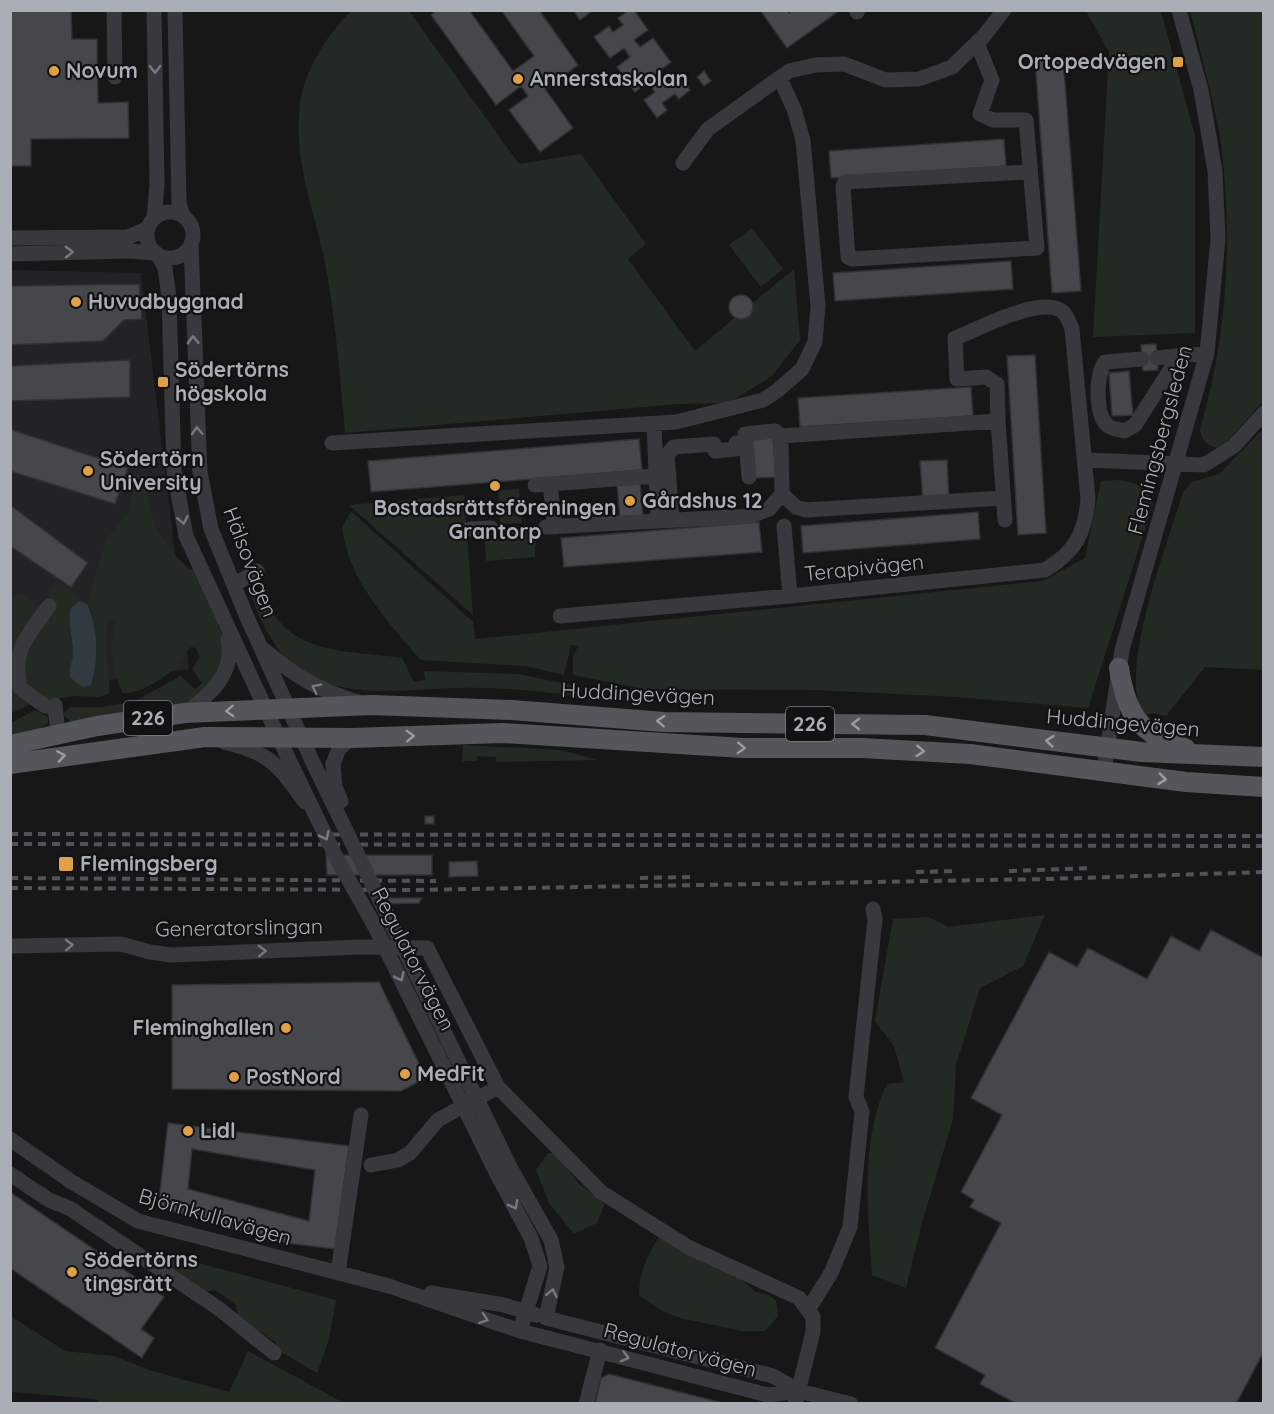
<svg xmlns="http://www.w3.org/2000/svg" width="1274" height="1414" viewBox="0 0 1274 1414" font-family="Quicksand,sans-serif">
<rect width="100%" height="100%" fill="#171718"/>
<path fill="#232325" d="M10,270L141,273L189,669L11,694Z"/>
<path fill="#232a24" d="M351,11H409L519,164L581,154L646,244L628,259L695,351L794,269L800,340L772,376L728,403L679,404L345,433C340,374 335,315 324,257C314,211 295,163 299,114C301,75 324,38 351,11Z
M1086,11H1161L1195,136V333L1093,337L1109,52Z
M1190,11H1263V401L1228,441L1217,448C1207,446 1201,440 1200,429C1227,341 1233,236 1221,144C1214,99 1201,55 1190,11Z
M752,228L783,269L761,287L729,245Z
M1263,429V670L1205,667L1166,716L1152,713L1144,715C1116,674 1169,540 1183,492L1192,482L1219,474Z
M130,473L145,476C150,521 157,538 190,570L194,568L223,635L222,673L189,704L72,723L63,714L70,707H100L133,702L181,676L195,689L202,683L192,669L200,657L196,648L191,647C185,653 182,660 176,667C166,677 138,695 123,693C112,674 108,643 116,622L109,618L105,640L110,693L100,697L76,696L42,701L27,690C18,648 39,618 56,581L70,589L79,601L70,609C68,625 73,638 73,653C73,662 68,668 70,677L92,614L87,604L106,539L129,512L133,487Z
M1117,480C1135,483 1147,484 1153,504L1088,708L956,697L816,690L644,689L573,675V657L578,646L571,645L564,675L525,666L421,660C387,621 349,581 342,528L351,511L473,622L475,639L1043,581L1085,558L1101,481Z
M519,489L522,523L500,524L498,490Z
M464,495L473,615L349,505Z
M536,528L535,557L486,561L484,532Z
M256,589C268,606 280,627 298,637C327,654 370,653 402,658L414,682L425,680L424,671L519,674L571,685L577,696C538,691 498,687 459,688C396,689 314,706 274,643C264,628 257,611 250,594Z
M20,593L40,607L14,656L31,704L11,713L10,599Z
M35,710L48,717V723L38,730L11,735V723Z
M463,745L561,750L597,760L496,762V757L477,756V761H462Z
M1045,915L1023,966L980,988L956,1065L953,1119L922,1223L906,1288L872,1275C868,1215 860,1139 887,1084L904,1082L894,1046L875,1021L893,919L929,917L948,927Z
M548,1153H556L579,1184L605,1204L597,1223L574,1234L549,1203L536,1170Z
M660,1236L732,1270L755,1292L769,1295L776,1301L778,1316L765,1331H742L680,1318L662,1311L639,1295C639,1274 647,1254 660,1236Z
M166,1254L336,1300L329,1340L317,1373L276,1349L275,1342L238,1316L236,1305L215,1290L203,1292L161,1265Z
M11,1316L65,1351L114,1356L149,1370L229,1392L248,1351L344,1403L102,1404L95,1399L13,1392L10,1391Z"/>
<path fill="#313a40" d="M79,601L87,604C98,627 99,660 91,685L82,687L70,677C68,668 73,662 73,653C73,638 68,625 70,609Z"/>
<path fill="#46474b" stroke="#313134" stroke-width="1.5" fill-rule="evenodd" d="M10,10H71L72,39H97L98,103L128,102L129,138L31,139V166H10Z
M437,10H469L513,71L534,56L501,10H539L578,65L545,89L573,128L540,152L509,110L528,96L521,86L496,105L431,15Z
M573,10H593L580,20Z
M629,10H634L648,30L634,40L640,47L653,38L671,62L658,72L666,83L678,74L690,90L679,99L675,94L662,103L667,110L657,118L644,100L655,92L648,82L635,92L617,67L630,57L624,48L610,58L594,37L609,26L613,32L623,25L618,18Z
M760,10H788L789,13L793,10H840L787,48Z
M1063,57L1081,291L1052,293L1035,59Z
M704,71L711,81L704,86L697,77Z
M1004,139L1006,166L831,178L829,151Z
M1011,261L1013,289L835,301L833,273Z
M139,284L142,319L124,320L103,341L10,345V286Z
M729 307a12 12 0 1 1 24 0a12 12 0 1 1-24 0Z
M1156,344L1158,370L1143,371L1141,345Z
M1035,355L1046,533L1018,535L1007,356Z
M130,360V397L10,401V366Z
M1129,371L1133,415L1112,416L1109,373Z
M971,387L973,416L800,427L798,398Z
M10,416L12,430L128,468L115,504L10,471Z
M773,438L776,477L755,478L752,439Z
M639,439L642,470L371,492L368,461Z
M947,460L949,501L923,502L920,461Z
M640,481L643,519L620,521L617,483Z
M10,505L88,563L71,587L10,546Z
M978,512L980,539L803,553L801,526Z
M759,522L762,552L564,567L561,538Z
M425,816H434V824H425Z
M326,855H432V875H327Z
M477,861L478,876L449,877V862Z
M379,898H422L419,903L380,904Z
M1211,930L1264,958V1351L1236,1404H1017L980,1384L985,1375L935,1348L1001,1223L970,1207L974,1200L961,1192L1002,1115L971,1098L1049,952L1077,967L1088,948L1147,979L1171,936L1199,951Z
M379,982L426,1078L401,1091L172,1089V985Z
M168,1123L349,1146L335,1249L286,1243L158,1207ZM192,1149L315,1170L309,1221L188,1189Z
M10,1192L164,1297L141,1329L154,1338L142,1358L10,1268Z
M609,1374L727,1404H595L601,1378Z"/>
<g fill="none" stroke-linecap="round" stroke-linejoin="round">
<path stroke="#38393d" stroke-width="15" d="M114,10L115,77
M154,10L157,185L154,218
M175,10L179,203L183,216
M857,12L858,10
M977,43L992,80L980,114L993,120H1026L1037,248L852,259L848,257L843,186L845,182L1029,172
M683,163L708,129L789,71L815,65L844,64L886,80L919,79L952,67L984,36L1004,10
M147 235a23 23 0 1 1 46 0a23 23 0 1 1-46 0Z
M10,238L128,237L147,229
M191,245L200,472L211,529L246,615L314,765
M10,254L129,251L154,253
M159,257L165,268L169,297L174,471L186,536L291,764
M1157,358L1207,353
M1142,359L1105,362C1096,374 1095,414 1107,425C1111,429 1119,429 1124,431L1135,425L1179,356
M654,424L658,521
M781,436L782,494L796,507L806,510L1003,498
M746,442L749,477
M332,443L676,422L763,400L778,390L802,369L815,342L818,306L803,140L794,109L783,85
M1086,460L1204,465L1234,446L1264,413
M550,484L555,527
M535,485L669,475
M672,520L667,455L674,447L714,444L715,451L736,449V443L746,442L745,434L775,431L781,436L998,421L1005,520
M784,526L790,596
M546,527L751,516L769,509L782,494
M470,529L491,528
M234,585L257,571
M560,616L790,596L1045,570C1075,552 1085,534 1088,499L1072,329C1070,324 1068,317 1063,312C1042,294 977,330 955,338L957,379L986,377L997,384L998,421
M263,649C295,676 317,690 358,702
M55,705L58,735
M45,706L20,688C11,651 28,635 49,606
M185,713C211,694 235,674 228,639
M224,742C272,754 276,763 305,802
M333,764L339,749L351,738
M1104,771L1122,650L1207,353L1218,239L1215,171L1201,90L1179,10
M10,946L121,944L150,952L171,955L360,947L427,948L498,1087L601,1192L688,1247L799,1298L813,1317V1332L795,1404
M10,1139L72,1182L138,1221L389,1286L520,1331
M371,1165L398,1160L410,1153L438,1120L498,1087
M511,1169L551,1240L557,1267L546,1318L773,1376L799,1391L851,1404
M496,1172L531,1238L540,1266L520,1331L768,1395L799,1391
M10,1174L49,1200L69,1208L218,1308L274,1353
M338,1273L361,1115
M431,1293L504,1305L536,1315
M808,1310L831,1273L850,1227L862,1112L856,1097L875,919L873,909
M586,1404L600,1350"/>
<path stroke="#54565c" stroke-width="20" d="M1119,668C1126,713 1139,735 1185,748
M10,745L97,726L185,713L372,705L512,710L664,722L925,725L1142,752L1264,757
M10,764L205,737L351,738L503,733L743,748H862L970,754L1186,782L1264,787"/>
<path stroke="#515358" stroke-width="4" stroke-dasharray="8 6" stroke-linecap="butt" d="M10,834L1264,836
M10,844L1264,846
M1009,871L1093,868
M916,872L958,871
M10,878L436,881
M640,878L691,877
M10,888L410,890L1048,879L1264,872"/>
<path stroke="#38393d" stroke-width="15" d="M291,764L335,855L374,925L496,1172
M333,764L335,787L341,801
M314,765L511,1169"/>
</g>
<defs><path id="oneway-chevron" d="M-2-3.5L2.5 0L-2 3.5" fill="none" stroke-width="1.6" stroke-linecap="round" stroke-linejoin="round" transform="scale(1.5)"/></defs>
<g stroke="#777a80">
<use href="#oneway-chevron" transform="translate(155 69) rotate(89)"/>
<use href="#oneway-chevron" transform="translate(69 252) rotate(-1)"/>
<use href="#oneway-chevron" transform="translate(193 340) rotate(-92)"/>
<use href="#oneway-chevron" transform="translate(197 431) rotate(-93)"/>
<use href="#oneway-chevron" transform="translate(183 520) rotate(79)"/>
<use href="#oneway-chevron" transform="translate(316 688) rotate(-153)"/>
<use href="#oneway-chevron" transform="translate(325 836) rotate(64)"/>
<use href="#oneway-chevron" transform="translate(69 945) rotate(-1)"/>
<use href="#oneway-chevron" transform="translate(262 951) rotate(-2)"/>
<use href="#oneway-chevron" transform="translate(400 977) rotate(64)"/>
<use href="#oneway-chevron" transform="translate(514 1205) rotate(62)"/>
<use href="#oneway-chevron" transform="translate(552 1293) rotate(-78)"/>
<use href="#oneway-chevron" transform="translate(484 1319) rotate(19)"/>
<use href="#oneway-chevron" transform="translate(625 1357) rotate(15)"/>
</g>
<g stroke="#999da5">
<use href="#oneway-chevron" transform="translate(230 711) rotate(178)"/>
<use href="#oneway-chevron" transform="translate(661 721) rotate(-177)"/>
<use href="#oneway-chevron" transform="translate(856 724) rotate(-179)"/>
<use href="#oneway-chevron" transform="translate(410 736) rotate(-2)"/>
<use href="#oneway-chevron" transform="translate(1050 741) rotate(-174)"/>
<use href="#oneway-chevron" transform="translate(741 748) rotate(2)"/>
<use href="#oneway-chevron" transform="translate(920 751) rotate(3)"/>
<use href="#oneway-chevron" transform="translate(61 756) rotate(-9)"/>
<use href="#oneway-chevron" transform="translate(1162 779) rotate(7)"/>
</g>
<g fill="#dfa048" stroke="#121213" stroke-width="2">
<rect x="1172" y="56" width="12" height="12" rx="3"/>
<circle cx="54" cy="71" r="6"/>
<circle cx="518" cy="79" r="6"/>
<circle cx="76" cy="302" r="6"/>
<rect x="157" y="376" width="12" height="12" rx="3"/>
<circle cx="88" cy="471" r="6"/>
<circle cx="495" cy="486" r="6"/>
<circle cx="630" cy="501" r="6"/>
<rect x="58" y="856" width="16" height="16" rx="3"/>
<circle cx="286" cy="1028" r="6"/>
<circle cx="405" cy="1074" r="6"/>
<circle cx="234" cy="1077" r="6"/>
<circle cx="188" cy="1131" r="6"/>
<circle cx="72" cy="1272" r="6"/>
</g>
<g text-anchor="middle" stroke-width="4.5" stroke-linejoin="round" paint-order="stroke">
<g fill="#121213" stroke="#7c8086" stroke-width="1.5">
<rect x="124" y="701" width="48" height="34" rx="4.5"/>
<rect x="786" y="707" width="48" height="34" rx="4.5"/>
</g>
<g font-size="20" font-weight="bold" fill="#aaafb7">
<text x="148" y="725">226</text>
<text x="810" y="731">226</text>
</g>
<g font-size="21" font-weight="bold" fill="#aaafb7" stroke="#121213" text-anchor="start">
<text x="1166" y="69" text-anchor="end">Ortopedvägen</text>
<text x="66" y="78">Novum</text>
<text x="530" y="86">Annerstaskolan</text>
<text x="88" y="309">Huvudbyggnad</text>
<text x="175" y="377">Södertörns<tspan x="175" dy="24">högskola</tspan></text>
<text x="100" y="466">Södertörn<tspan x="100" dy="24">University</tspan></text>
<text x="642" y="508">Gårdshus 12</text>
<text x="495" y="515" text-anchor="middle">Bostadsrättsföreningen<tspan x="495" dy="24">Grantorp</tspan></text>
<text x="80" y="871">Flemingsberg</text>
<text x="274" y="1035" text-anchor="end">Fleminghallen</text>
<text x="417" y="1081">MedFit</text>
<text x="246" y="1084">PostNord</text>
<text x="200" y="1138">Lidl</text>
<text x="84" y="1267">Södertörns<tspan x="84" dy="24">tingsrätt</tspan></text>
</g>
<g font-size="21" fill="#aaafb7" stroke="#121213">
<text transform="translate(1160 440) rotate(-75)" y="7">Flemingsbergsleden</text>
<text transform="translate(250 562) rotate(69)" y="7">Hälsovägen</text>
<text transform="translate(864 568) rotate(-6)" y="7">Terapivägen</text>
<text transform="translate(638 694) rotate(3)" y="7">Huddingevägen</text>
<text transform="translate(1123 723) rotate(5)" y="7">Huddingevägen</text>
<text transform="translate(239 928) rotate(-1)" y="7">Generatorslingan</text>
<text transform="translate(413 959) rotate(63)" y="7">Regulatorvägen</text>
<text transform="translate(215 1217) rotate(16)" y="7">Björnkullavägen</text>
<text transform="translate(680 1350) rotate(15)" y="7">Regulatorvägen</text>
</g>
</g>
<rect width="1274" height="1414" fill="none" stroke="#aaafb7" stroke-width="24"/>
</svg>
